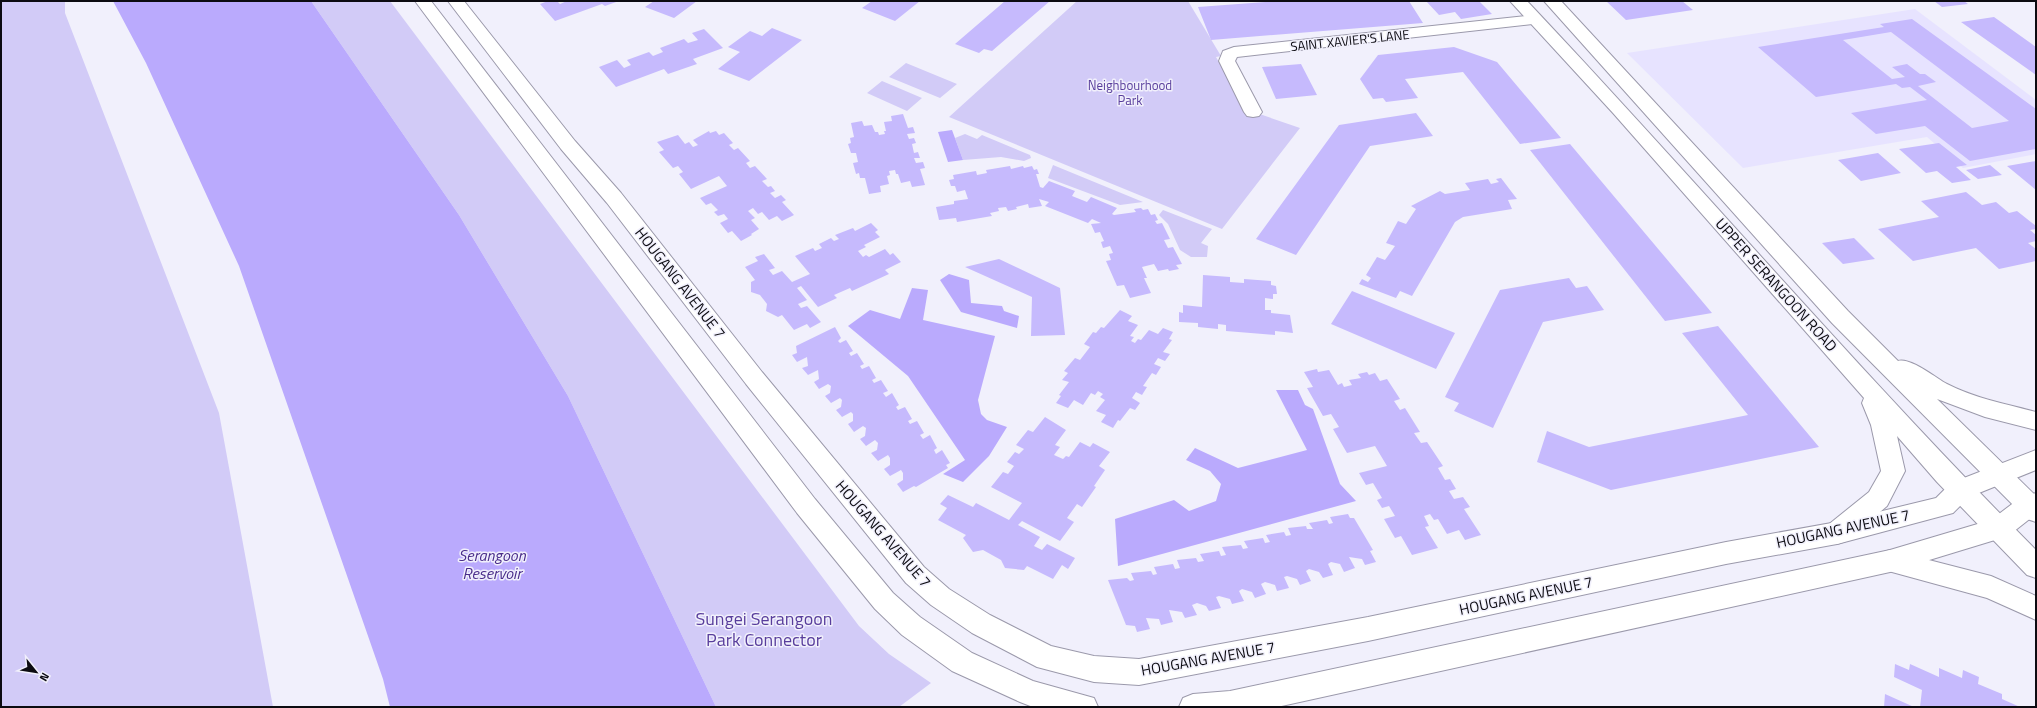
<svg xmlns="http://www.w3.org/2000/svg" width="2037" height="708" viewBox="0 0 2037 708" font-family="'Titillium Web',sans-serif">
<rect width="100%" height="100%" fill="#f1f0fc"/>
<path fill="#e7e3ff" d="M1915,9L2036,100V154L1963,168L1927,137L1743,168L1627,53Z"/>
<path fill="#d2cbf7" d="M1,1H65V13L219,413L273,707H1Z
M311,1H390L859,626L889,654L931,683L899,707H716L568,396L459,215Z
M1077,1H1188L1221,56L1216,57L1245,109L1300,128L1222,229L949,117Z
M906,63L957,84L940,98L889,77Z
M882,81L922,98L907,111L867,93Z
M965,134L977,139L982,135L1030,155L1031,158L1024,161L1001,157L963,160L955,138Z
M1053,165L1143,202L1120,205L1048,178Z
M1163,210L1212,229L1201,243L1208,246L1207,257H1191L1180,250L1168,224L1159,215Z"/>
<path fill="#baaafd" d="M113,1H311L459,215L568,396L716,707H390L383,679L239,266L146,63Z
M952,130L963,160L948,162L938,132Z
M949,274L969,280L971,303L1002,306L1004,311L1019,316L1017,328L961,312L940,280Z
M912,288L928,290L923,320L995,336L978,400L981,414L987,420L1007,427L989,456L963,482L943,474L965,460L908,376L848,326L870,310L900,319Z
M1276,390H1298L1305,405L1313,409L1340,484L1356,501L1118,566L1115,519L1174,500L1189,511L1216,501L1221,484L1210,471L1186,460L1195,448L1238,468L1307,450Z"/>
<path fill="#c6bafd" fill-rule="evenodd" d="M548,1H557L560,4L567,1H619L605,6L602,4L555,21L540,4Z
M654,1H697L674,18L645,7Z
M872,1H920L895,21L862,8Z
M1005,1H1050L992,51L984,49L979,53L955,44Z
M1277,1H1409L1423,23L1211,40L1198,7Z
M1426,1H1479L1492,14L1461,19L1455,12L1439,15Z
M1606,1H1682L1693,10L1626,20Z
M1934,1H1964L1968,4L1942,7Z
M1994,17L2036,47V75L1961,22Z
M1912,19L2036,109V149L1970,161L1925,126L1876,134L1851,113L1927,100L1910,87L1902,88L1896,84L1816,97L1758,47L1884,27L1880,24ZM1891,32L2009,121L1972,128L1918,86L1936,82L1925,74H1920L1907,64L1892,67L1905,77L1892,79L1843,40Z
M772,28L802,40L749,81L718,69L740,52L728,47L750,31L762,36Z
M704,29L723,48L693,59L697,64L668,74L664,69L616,87L599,67L617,60L624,68L631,65L627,60L649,52L653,56L663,52L660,48L684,39L688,43L698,40L692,33Z
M1454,47L1497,62L1561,138L1520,144L1463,72L1405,79L1418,98L1386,102L1383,98L1373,99L1360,79L1378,55Z
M1301,64L1317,95L1276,99L1262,67Z
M1416,113L1433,136L1370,146L1296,255L1256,239L1339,125Z
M903,114L908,128L913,127L915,133L907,134L909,139L914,138L916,143L912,144L914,153L918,152L920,158H914L916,163L923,162L925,168L920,169L925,185L912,187L910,181L901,183L898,174H896L895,170L889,171L890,175L887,176L889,184L880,186L881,192L869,194L865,178H860L859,173L856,174L853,163L858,162L856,153H851L848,144L851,143L850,138L854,137L851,123L862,121L864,126L872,125L875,132H878L879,135L885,134L884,131H886L884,122L892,121L891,116Z
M709,131L710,133L716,131L719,135L724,133L733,143L729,145L734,150L738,148L750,161L746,163L750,168L755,166L767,179L762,181L768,187L771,186L775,191L770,193L775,198L781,195L786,200L782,202L794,215L782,221L777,216L769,220L762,212L758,214L753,208L748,211L755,218L751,220L759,229L751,234L752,235L741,241L732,231L728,233L720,223L728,219L724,214L718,216L714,212L718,210L711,203L706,205L700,198L727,186L719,176L691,189L679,174L683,172L678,166L673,168L659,152L664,150L657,142L678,135L685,144L689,142L693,147L698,145L693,140Z
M1939,143L1967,165L1956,167L1971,180L1952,183L1937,171L1926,173L1899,149Z
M1570,144L1712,313L1665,321L1530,150Z
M1878,153L1901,173L1861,181L1838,160Z
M2036,161V190L2007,166Z
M1990,165L2002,175L1978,179L1966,170Z
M1010,166L1011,169L1023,166L1024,168L1032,166L1034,170L1037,169L1039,174H1036L1040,187L1043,188L1049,181L1075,191L1072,196L1087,202L1091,197L1117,208L1112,214L1114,215L1136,212L1134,209L1141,208L1143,210L1148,209L1151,215L1155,214L1158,220L1155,221L1157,224L1162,223L1170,239L1164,240L1168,248L1173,247L1182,264L1176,265L1179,269L1169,271L1168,269L1158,271L1154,264L1142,267L1147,278H1144L1151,293L1130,298L1124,285L1117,286L1106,261L1111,260L1109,254L1113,253L1110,246L1103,248L1101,242L1104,241L1100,232L1095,233L1091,224L1101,223L1092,219L1088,223L1045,206L1049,202L1039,199L1042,206L1029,208L1028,204L1016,207L1017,209L1008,211L1006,207L998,208L999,211L990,213L992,216L957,222L956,218L939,220L936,207L954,204V201L968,199L965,190L957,192L955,186H951L949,180L954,179L953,175L976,171L977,175L987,173L986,170Z
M1501,178L1517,199L1508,200L1512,209L1463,217L1455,222L1412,296L1400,291L1396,298L1359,284L1362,279L1368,282L1371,278L1366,275L1377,257L1385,260L1395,246L1386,243L1398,221L1406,224L1416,209L1411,206L1440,191L1445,194L1470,190L1465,183L1488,179L1491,184L1499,182L1496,179Z
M1966,192L1982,205L1996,202L2009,213L2017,211L2036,226V229L2030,230L2036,235V241L2028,243L2036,249V261L1999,269L1976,248L1913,261L1878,229L1939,217L1921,201Z
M871,223L878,230L875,232L880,237L864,245L866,247L858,251L863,257L866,255L869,257L885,249L890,255L893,253L901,262L885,270L889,274L852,291L850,288L834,295L837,298L818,307L801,286L797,288L807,300L798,304L801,308L807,306L821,322L810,328L807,324L794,330L782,315L778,317L766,311L767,304L760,295L751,292V282L755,280L745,267L758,261L755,257L764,254L775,268L769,270L773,275L782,271L792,282L810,274L795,256L813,248L815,251L822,248L819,244L831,238L834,241L839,239L835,235L853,228L855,231Z
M1854,238L1875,259L1843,264L1822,243Z
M999,259L1060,288L1065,335L1031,336L1032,297L965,267Z
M1203,275L1230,277V282L1244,283V279L1271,281V285L1276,286L1277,294H1273V299L1265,298V310H1271V313L1290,315L1293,333L1275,331V335L1226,331V325L1218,324V329L1198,327V323L1179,322V312L1183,313V305L1202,307Z
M1569,278L1576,288L1587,286L1604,310L1543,322L1493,428L1454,411L1459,403L1445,397L1500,290Z
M1352,291L1455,333L1436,369L1331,324Z
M1120,310L1132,316L1128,321L1138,325L1130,336L1134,337L1131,341L1135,343L1138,339L1141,340L1149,330L1158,334L1163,328L1173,332L1169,339L1172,340L1163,352L1170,354L1165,361L1158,358L1154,364L1161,367L1156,375L1152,373L1143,386L1147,387L1142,395L1136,392L1132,398L1140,403L1135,410L1130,408L1120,421L1118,420L1113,428L1101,422L1106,415L1096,411L1105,400L1100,397L1103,394L1098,391L1095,395L1091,393L1083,405L1074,400L1068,408L1056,403L1061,396L1059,395L1069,382L1062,380L1068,373L1064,371L1075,358L1080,360L1090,347L1084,344L1093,332L1096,333L1101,327L1104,328Z
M1718,326L1819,447L1611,490L1537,462L1547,431L1589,447L1748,415L1682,333Z
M835,327L841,338L838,341L840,343L846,340L853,351L849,353L851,356L857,353L864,364L860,366L862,369L869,366L876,378L872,380L874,383L881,380L888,391L883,393L886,397L892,393L899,405L896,407L898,410L905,407L912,419L908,421L910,424L917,421L924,433L920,435L923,439L930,435L937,448L934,450L936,454L942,450L950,463L946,465L948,468L916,487L914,486L903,492L897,484L903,480V473L901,470L890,476L884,469L890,465V458L888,455L878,461L871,453L877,450L878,443L875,440L866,446L860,439L865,436L866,428L863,426L854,432L848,424L853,421V414L851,412L842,417L836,410L841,407L842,400L840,398L831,403L825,396L830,393L831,386L828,384L819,389L814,382L819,379L818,370L808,375L802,368L808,366L807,357L797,362L792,355L797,353L796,346Z
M1317,369L1318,372L1329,370L1338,385L1342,383L1344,387L1352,385L1349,380L1361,378L1358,374L1367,372L1369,375L1375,373L1380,381L1387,379L1400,399L1394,401L1400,410L1405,408L1420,432L1414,433L1421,443L1427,442L1443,466L1438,468L1445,480L1450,479L1456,489L1449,491L1454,499L1463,497L1470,507L1464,509L1481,535L1465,540L1459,530L1447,534L1438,519L1434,520L1430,514L1424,516L1429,526L1425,527L1438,548L1412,555L1401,536L1395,538L1384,519L1395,516L1389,506L1382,508L1377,500L1382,498L1373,483L1366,485L1359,473L1387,466L1375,446L1347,453L1333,429L1339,427L1331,414L1323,416L1307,388L1313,387L1304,372Z
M1045,417L1066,430L1055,445L1060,447L1054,455L1063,459L1066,456L1069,457L1080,442L1090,447L1093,443L1110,452L1099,466L1105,470L1094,486L1096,487L1082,507L1077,504L1067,518L1074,522L1060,541L1022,521L1018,525L1040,537L1034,546L1042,550L1047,544L1075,558L1068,569L1062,565L1053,579L1027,566L1024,570L1005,568L1001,560L983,550L973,552L963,538L966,535L938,520L947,508L940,504L948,495L973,507L976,503L1009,520L1022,503L991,487L1003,472L1008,474L1014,466L1007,462L1015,452L1019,454L1024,449L1016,445L1028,430L1033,432Z
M1348,514L1350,518H1354L1373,550L1370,551L1376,562L1365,565L1362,559L1349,557L1355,568L1344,572L1340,564L1331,562L1328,564L1333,575L1323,578L1319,572L1309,569L1306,571L1311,581L1300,585L1297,579L1287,576L1284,577L1289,588L1277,591L1275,585L1265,582L1261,584L1266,594L1255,598L1252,592L1242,589L1239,591L1244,601L1232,604L1230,599L1219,596L1216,597L1221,608L1209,611L1206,606L1197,603L1192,605L1197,615L1185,618L1182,612L1169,610L1173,622L1161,625L1159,619L1146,618L1150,629L1137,632L1135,626L1126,625L1108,580L1127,578L1130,581L1134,580L1131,573L1151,571L1153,575L1157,574L1154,567L1173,564L1175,569L1180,568L1177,560L1196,558L1198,562L1204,561L1200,554L1219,551L1221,556L1226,555L1222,547L1241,545L1243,549L1248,548L1244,541L1263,538L1265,543L1270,542L1266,535L1284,532L1286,536L1291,535L1288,528L1306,526L1307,529H1313L1309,523L1327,520L1329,524L1333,523L1330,517Z
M1895,664L1909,670L1910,664L1939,677V668L1962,678L1963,670L1979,677L1978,684L2002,694V699L2020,707H1920L1922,690L1894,677Z
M1885,694L1914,707H1884Z"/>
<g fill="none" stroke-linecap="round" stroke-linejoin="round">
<defs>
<path id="street" d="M1535,15L1541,17L1543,20L1541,23L1237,57L1235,61L1262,112L1259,116L1253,117L1247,116L1244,112L1219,61L1223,51L1234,47Z"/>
<path id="secondary" d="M415,1H431L815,499L893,593L920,617L972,653L1033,681L1094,698L1098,707H1033L1020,702L952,671L902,635L875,609L797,513Z
M448,1H464L575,141L621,193L762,372L924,567L949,589L990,615L1051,646L1094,656L1139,659L1368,617L1726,542L1837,522L1936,498L1951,483L2036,450V470L1969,497L1953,513L1837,544L1726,564L1368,641L1139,685L1094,682L1037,667L972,633L931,605L906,583L746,384L607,203L561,149Z
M2036,493V514L2008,536L1890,572L1277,707H1179L1183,698L1193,694L1230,691L1890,550L1991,520L2020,498Z"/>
<path id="primary" d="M1510,1H1527C1698,182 1860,373 2036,550V578L2027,575L1937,482L1897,436L1905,471L1887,506L1846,541L1837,544L1828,541L1824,533L1828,525L1869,492L1881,471L1871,425L1862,403L1864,398L1613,113Z
M1544,1H1561L1848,311L1898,361C1910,357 1936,378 1947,384C1974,398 2006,404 2036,412V430L1985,417L1937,399L2036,496V522L2027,519L1832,323Z
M1890,550L1991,576L2036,596V620L1987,598L1881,569L1877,561L1881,553Z"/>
</defs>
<use href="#street" stroke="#9b99ab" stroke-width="2"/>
<use href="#secondary" stroke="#9b99ab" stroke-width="2"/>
<use href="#primary" stroke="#9b99ab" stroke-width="2"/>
<use href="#street" fill="#fff" fill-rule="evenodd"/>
<use href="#secondary" fill="#fff" fill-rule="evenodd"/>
<use href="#primary" fill="#fff" fill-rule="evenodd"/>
</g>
<g text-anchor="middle" stroke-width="3" stroke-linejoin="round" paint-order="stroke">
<g font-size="13" fill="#0c0b11" stroke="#f1f0fc">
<text transform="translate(1350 40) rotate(-6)" y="5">SAINT XAVIER'S LANE</text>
</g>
<g font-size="13" fill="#583d9c" stroke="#f1f0fc">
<text x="1130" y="90">Neighbourhood<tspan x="1130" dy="15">Park</tspan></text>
</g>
<g font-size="15" fill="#0c0b11" stroke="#f1f0fc">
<text transform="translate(680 283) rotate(52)" y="5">HOUGANG AVENUE 7</text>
<text transform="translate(1776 285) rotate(48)" y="5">UPPER SERANGOON ROAD</text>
<text transform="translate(1843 529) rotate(-12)" y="5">HOUGANG AVENUE 7</text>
<text transform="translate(883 534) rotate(49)" y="5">HOUGANG AVENUE 7</text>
<text transform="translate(1526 596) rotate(-12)" y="5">HOUGANG AVENUE 7</text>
<text transform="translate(1208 659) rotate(-10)" y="5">HOUGANG AVENUE 7</text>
</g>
<g font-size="16" font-style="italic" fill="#492c8a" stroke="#f1f0fc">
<text x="492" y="561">Serangoon<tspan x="492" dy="18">Reservoir</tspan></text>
</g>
<g font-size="18" fill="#583d9c" stroke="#f1f0fc">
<text x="764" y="625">Sungei Serangoon<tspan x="764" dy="21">Park Connector</tspan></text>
</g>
</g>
<rect width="2037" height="708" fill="none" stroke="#0c0b11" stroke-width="4"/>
<g transform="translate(36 672) rotate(120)" stroke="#f1f0fc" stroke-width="3" paint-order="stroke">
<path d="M0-3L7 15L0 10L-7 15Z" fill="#0c0b11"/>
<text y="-6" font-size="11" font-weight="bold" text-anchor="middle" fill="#0c0b11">N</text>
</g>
</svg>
